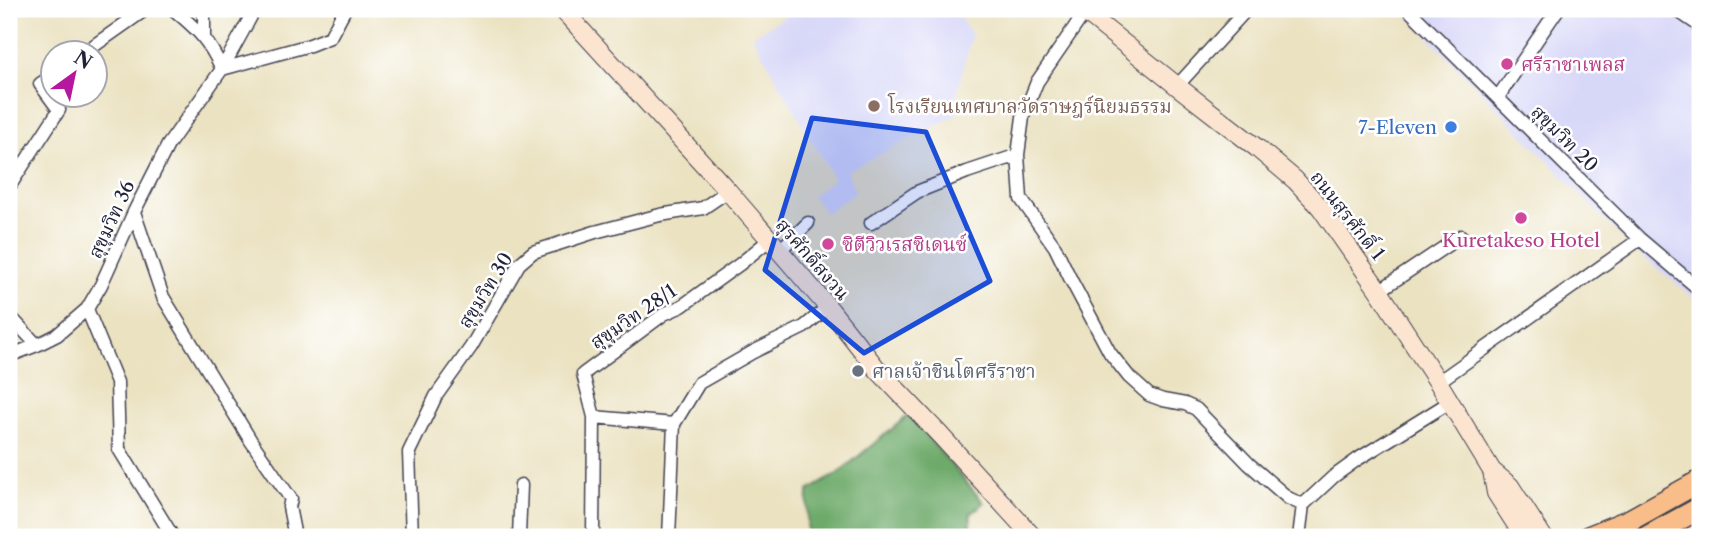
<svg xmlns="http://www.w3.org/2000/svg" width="1709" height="546" viewBox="0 0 1709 546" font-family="'Libre Caslon Text','Noto Serif Thai',serif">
<rect width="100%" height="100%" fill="#fff"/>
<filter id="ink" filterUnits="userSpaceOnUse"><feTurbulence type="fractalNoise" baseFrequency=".0143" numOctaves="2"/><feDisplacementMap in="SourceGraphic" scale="14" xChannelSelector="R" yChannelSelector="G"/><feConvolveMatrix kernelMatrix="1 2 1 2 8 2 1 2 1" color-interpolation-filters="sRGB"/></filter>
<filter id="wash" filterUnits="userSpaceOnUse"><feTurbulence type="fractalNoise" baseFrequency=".00686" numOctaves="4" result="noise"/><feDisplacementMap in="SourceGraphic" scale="28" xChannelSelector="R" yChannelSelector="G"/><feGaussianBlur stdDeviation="1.57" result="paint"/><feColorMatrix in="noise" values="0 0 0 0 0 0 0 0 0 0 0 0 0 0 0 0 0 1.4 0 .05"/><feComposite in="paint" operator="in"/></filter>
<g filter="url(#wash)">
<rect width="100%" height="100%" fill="#ebe2c1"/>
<path fill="#d7d7f8" d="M798,9H954L972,34L956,96L957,115L847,171L855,192L826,213L812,196L834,179L752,36Z
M1401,9H1700V303L1634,250Z"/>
<path fill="#6eaa6b" stroke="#486653" stroke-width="2" d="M909,415L984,503L971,513L969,537H891L864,534V537H807L808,491L837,474Z"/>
</g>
<g filter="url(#ink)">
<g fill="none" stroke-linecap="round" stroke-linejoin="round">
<defs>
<path id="street" d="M173,9C198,30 208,39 222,69
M1408,9L1640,239L1700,290
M1675,9L1700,26
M1085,12L1037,82L1023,117L1018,155L1021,199L1055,247L1071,280L1110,353L1129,377L1149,395L1163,400L1185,404L1196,409L1249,464L1288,498L1303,505L1333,477L1358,459L1450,402
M204,36V9
M85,52L146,9
M222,69L310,45L330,37L345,9
M1177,86L1247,9
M1498,97L1558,9
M9,187L59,110L40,84L52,76
M134,212L163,297L251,441L291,499L289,507L295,537
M871,223L917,192L967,172L1018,155
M779,251L808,223
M1379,291L1461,236
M87,309L117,382L119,449L173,537
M9,315L37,345
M9,356L37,345L57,335L87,309L101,285L134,212L168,145L222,69L255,9
M1438,382L1640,239
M594,417L674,424
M412,537L409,452L436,396L471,347L519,264L533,252L595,232L660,215L703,208L728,191
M519,537L521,485
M593,537L594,417L583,374L664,314L682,306L740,264L769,240
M669,537L674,424L699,383L753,352L804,327L828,307
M1299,537L1303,505"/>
<path id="secondary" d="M562,9L728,191L828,307L877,369L940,435L1033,537
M1081,9L1177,86L1257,148L1295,180L1321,208L1379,291L1438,382L1492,471L1510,486L1543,537
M1492,471L1496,493L1524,537"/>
<path id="highway" d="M1588,537L1630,520L1700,481
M1647,537L1700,508"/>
</defs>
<use href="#street" stroke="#403f4f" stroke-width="15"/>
<use href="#secondary" stroke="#403f4f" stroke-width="20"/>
<use href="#highway" stroke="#403f4f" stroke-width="24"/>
<use href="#street" stroke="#fff" stroke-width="12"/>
<use href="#secondary" stroke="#fce5d0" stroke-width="18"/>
<use href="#highway" stroke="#f8bd89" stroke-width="21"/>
</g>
</g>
<path fill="#1d4ed8" fill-opacity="0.2" stroke="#1d4ed8" stroke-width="5" stroke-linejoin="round" d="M812,118L926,132L990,281L864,353L765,270Z"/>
<g fill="#d1479c" stroke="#fff" stroke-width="2.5">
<circle cx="1507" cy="64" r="7"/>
<circle cx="1521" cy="218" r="7"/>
<circle cx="828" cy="244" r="7"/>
</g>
<circle fill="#8d6e63" stroke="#fff" stroke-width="2.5" cx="874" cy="106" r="7"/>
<circle fill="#3f7fe0" stroke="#fff" stroke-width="2.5" cx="1451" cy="127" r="7"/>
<circle fill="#6b7280" stroke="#fff" stroke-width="2.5" cx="858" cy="371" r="7"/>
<g text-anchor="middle" stroke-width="5" stroke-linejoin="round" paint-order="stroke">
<g font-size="19" fill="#b23c85" stroke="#fff" text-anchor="start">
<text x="1521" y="71">ศรีราชาเพลส</text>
<text x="1521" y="247" text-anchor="middle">Kuretakeso Hotel</text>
<text x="842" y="251">ซิตีวิวเรสซิเดนซ์</text>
</g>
<g font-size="19" fill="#785e54" stroke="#fff" text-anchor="start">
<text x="888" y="113">โรงเรียนเทศบาลวัดราษฎร์นิยมธรรม</text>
</g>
<g font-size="19" fill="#366cbe" stroke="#fff" text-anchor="end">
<text x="1437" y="134">7-Eleven</text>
</g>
<g font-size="19" fill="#22223b" stroke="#fff">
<text transform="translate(1565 138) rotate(45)" y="7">สุขุมวิท 20</text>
<text transform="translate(1348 215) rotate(52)" y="7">ถนนสุรศักดิ์ 1</text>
<text transform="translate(111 219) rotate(-65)" y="7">สุขุมวิท 36</text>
<text transform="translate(813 259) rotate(49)" y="7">สุรศักดิ์สงวน</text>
<text transform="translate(485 290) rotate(-58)" y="7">สุขุมวิท 30</text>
<text transform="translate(633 316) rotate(-34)" y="7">สุขุมวิท 28/1</text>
</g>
<g font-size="19" fill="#5b616d" stroke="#fff" text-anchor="start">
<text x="872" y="378">ศาลเจ้าชินโตศรีราชา</text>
</g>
</g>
<rect width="1709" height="546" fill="none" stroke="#fff" stroke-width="35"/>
<g transform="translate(74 74) rotate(33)"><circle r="33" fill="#ffffff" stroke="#a7a7b1" stroke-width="2"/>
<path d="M0-5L12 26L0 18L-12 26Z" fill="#b5179e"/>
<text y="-10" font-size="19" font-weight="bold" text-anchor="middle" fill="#22223b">N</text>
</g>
</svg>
